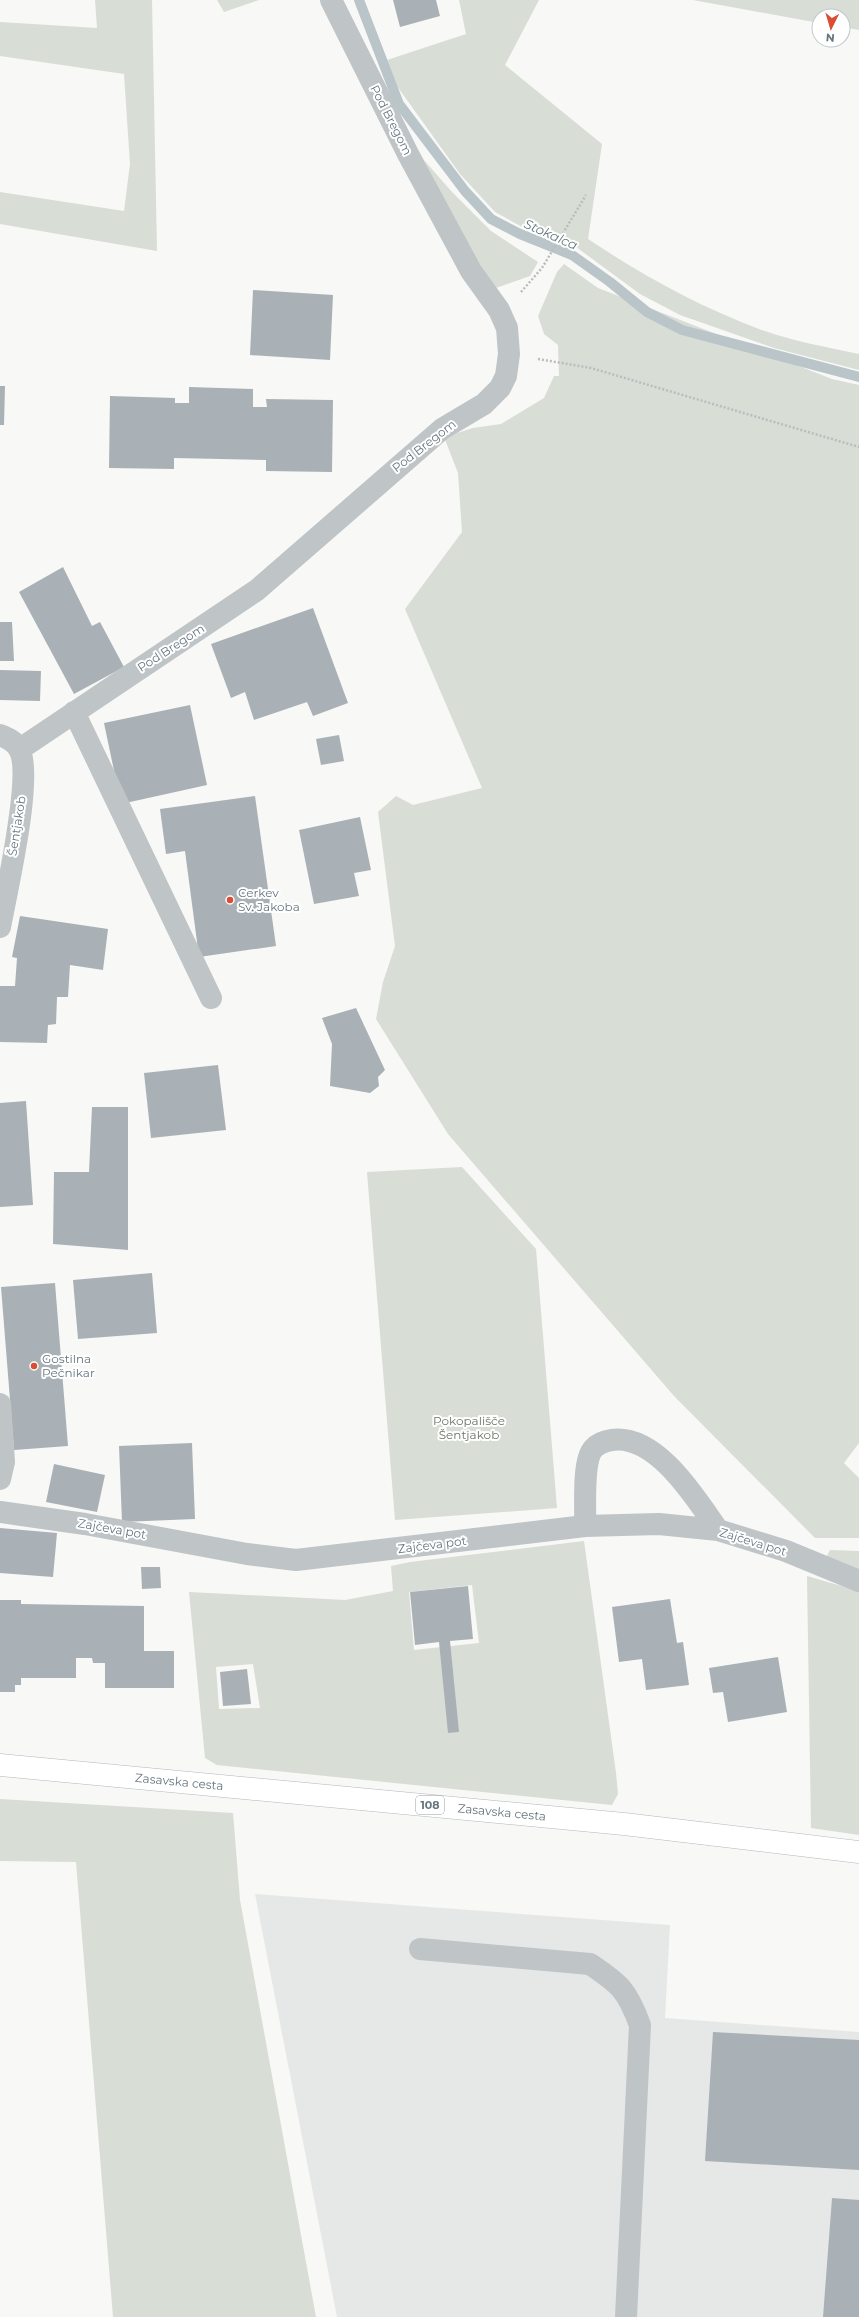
<svg xmlns="http://www.w3.org/2000/svg" width="859" height="2317" viewBox="0 0 859 2317" font-family="Montserrat,sans-serif">
<rect width="100%" height="100%" fill="#f8f8f6"/>
<path fill="#e6e7e7" d="M255,1894L670,1925L665,2018L859,2032V2317H337Z"/>
<path fill="#d8ddd5" fill-rule="evenodd" d="M95,0H152L157,251L0,224V192L124,211L130,164L124,74L0,56V22L97,28Z
M217,0H259L224,12Z
M459,0H539L505,65L602,144L588,239C642,275 698,306 759,329C791,341 826,347 859,354V370L774,348L680,315L640,294L572,244L554,236L526,229L495,212L460,174L397,86L387,60L466,34Z
M693,0H859V30L843,27V16H819V23Z
M424,160L452,192L491,231L538,262L530,276L493,289L470,250Z
M564,264L598,288L832,379L859,385V1443L844,1463L859,1478V1538H815L674,1396L448,1134L376,1019L383,982L395,946L378,812L396,796L413,805L482,788L405,609L462,532L458,473L444,437L473,428L501,424L544,398L554,376H559L558,345L544,334L538,316L557,272Z
M462,1167L536,1249L557,1508L395,1520L367,1172Z
M584,1541L616,1773L618,1794L612,1805L217,1765L205,1758L189,1592L345,1600L393,1591L391,1566L410,1562ZM472,1585L479,1643L414,1650L409,1592ZM253,1664L260,1708L219,1709L216,1667Z
M830,1550L859,1551V1570L826,1558Z
M807,1576L859,1591V1835L811,1828Z
M0,1799L233,1813L240,1900L316,2317H113L76,1862L0,1861Z"/>
<g fill="none" stroke-linecap="round" stroke-linejoin="round">
<path stroke="#b9c5c9" stroke-width="10" d="M359,0L399,104L465,191L491,219L520,234L572,255L610,282L647,312L682,330L859,377"/>
</g>
<path fill="#a9b1b6" d="M393,0H436L440,16L400,27Z
M253,290L333,295L330,360L250,355Z
M0,386H5L4,425H0Z
M189,387L253,389V407H267L266,399L333,400L332,472L266,471V460L174,458V469L109,468L110,396L175,398V403H189Z
M63,567L92,626L100,622L124,667L74,694L19,592Z
M313,608L348,703L313,716L307,702L254,720L245,692L231,698L211,644Z
M0,622H12L14,661H0Z
M0,670L41,671L40,701L0,700Z
M190,705L207,785L121,804L104,723Z
M339,735L344,761L321,765L316,739Z
M255,796L276,946L199,957L185,851L166,854L160,809Z
M360,817L371,870L354,873L359,896L314,904L299,830Z
M20,916L108,929L103,970L70,965L68,997H57L56,1024L48,1025L47,1043L0,1042V986H15L17,958L12,957Z
M356,1008L385,1070L378,1077L379,1086L370,1093L330,1086L332,1044L322,1018Z
M218,1065L226,1130L151,1138L144,1073Z
M26,1101L33,1205L0,1207V1103Z
M92,1107H128V1250L53,1244L54,1172H89Z
M152,1273L157,1333L78,1339L73,1280Z
M55,1283L68,1446L14,1450L1,1287Z
M192,1443L195,1519L122,1522L119,1446Z
M54,1464L105,1475L97,1512L46,1502Z
M0,1528L57,1533L53,1577L0,1573Z
M141,1567H160L161,1588L142,1589Z
M468,1586L473,1639L450,1641L459,1732L448,1733L439,1642L415,1645L410,1592Z
M670,1599L677,1643L683,1642L689,1685L646,1690L642,1659L619,1662L612,1607Z
M0,1600H21V1604L144,1606V1651H174V1688H105V1663H93L92,1658H76V1678H21V1685H15V1692H0Z
M778,1657L787,1712L728,1722L723,1692L713,1693L709,1668Z
M247,1669L251,1704L223,1706L220,1672Z
M713,2032L859,2040V2170L705,2161Z
M832,2198L859,2200V2317H823Z"/>
<g fill="none" stroke-linecap="round" stroke-linejoin="round">
<defs>
<g id="major">
<path id="s1" d="M0,1765L624,1824L859,1852"/>
</g>
</defs>
<use href="#major" stroke="#b3b8bc" stroke-width="23"/>
<path stroke="#babdbf" stroke-width="2.5" stroke-dasharray="2 2" stroke-linecap="butt" d="M521,292L542,268L586,195
M538,359L591,368L859,447"/>
<path stroke="#bfc4c7" stroke-width="22" d="M74,712L211,998
M0,735C8,738 15,741 19,749C34,774 6,894 0,927
M20,749L257,590L442,429L484,404L500,388L506,376L509,354L507,328L499,310L471,271L408,154L331,0
M0,1404L4,1462L0,1479
M0,1512L85,1524L247,1554L296,1560L585,1526L659,1524L718,1530L786,1551L859,1581
M585,1526C586,1508 582,1462 593,1449C598,1443 605,1441 612,1440C657,1434 696,1499 718,1530
M420,1949L590,1964C620,1984 627,1990 640,2025L626,2317"/>
<use href="#major" stroke="#fff" stroke-width="22"/>
</g>
<g fill="#da4f33" stroke="#fff" stroke-width="1.5">
<circle cx="230" cy="900" r="4"/>
<circle cx="34" cy="1366" r="4"/>
</g>
<g text-anchor="middle" stroke-width="4" stroke-linejoin="round" paint-order="stroke">
<rect fill="#fff" stroke="#939ea5" stroke-width="1" x="416" y="1796" width="28" height="18" rx="3"/>
<g font-size="11" font-weight="bold" fill="#65757f">
<text x="430" y="1809">108</text>
</g>
<g font-size="12" fill="#65757f" stroke="#fff">
<text transform="translate(391 120) rotate(63)" y="4">Pod Bregom</text>
<text transform="translate(424 446) rotate(-38)" y="4">Pod Bregom</text>
<text transform="translate(171 648) rotate(-33)" y="4">Pod Bregom</text>
<text transform="translate(17 826) rotate(-81)" y="4">Šentjakob</text>
<text transform="translate(112 1529) rotate(10)" y="4">Zajčeva pot</text>
<text transform="translate(753 1542) rotate(17)" y="4">Zajčeva pot</text>
<text transform="translate(432 1545) rotate(-7)" y="4">Zajčeva pot</text>
<text dy="4" stroke="none"><textPath href="#s1" startOffset="180">Zasavska cesta</textPath></text>
<text dy="4" stroke="none"><textPath href="#s1" startOffset="504">Zasavska cesta</textPath></text>
</g>
<g font-size="12" fill="#65757f" stroke="#fff" text-anchor="start">
<text x="238" y="897">Cerkev<tspan x="238" dy="14">Sv. Jakoba</tspan></text>
<text x="42" y="1363">Gostilna<tspan x="42" dy="14">Pečnikar</tspan></text>
</g>
<g font-size="12" fill="#687863" stroke="#fff">
<text x="469" y="1425">Pokopališče<tspan x="469" dy="14">Šentjakob</tspan></text>
</g>
<g font-size="13" font-style="italic" fill="#5f7479" stroke="#fff">
<text transform="translate(551 234) rotate(24)" y="5">Stokalca</text>
</g>
</g>
<g transform="translate(831 28) rotate(185)"><circle r="19" fill="#ffffff" stroke="#c1c8cc"/>
<path d="M0-3L7 15L0 10L-7 15Z" fill="#da4f33"/>
<text y="-6" font-size="11" font-weight="bold" text-anchor="middle" fill="#65757f">N</text>
</g>
</svg>
